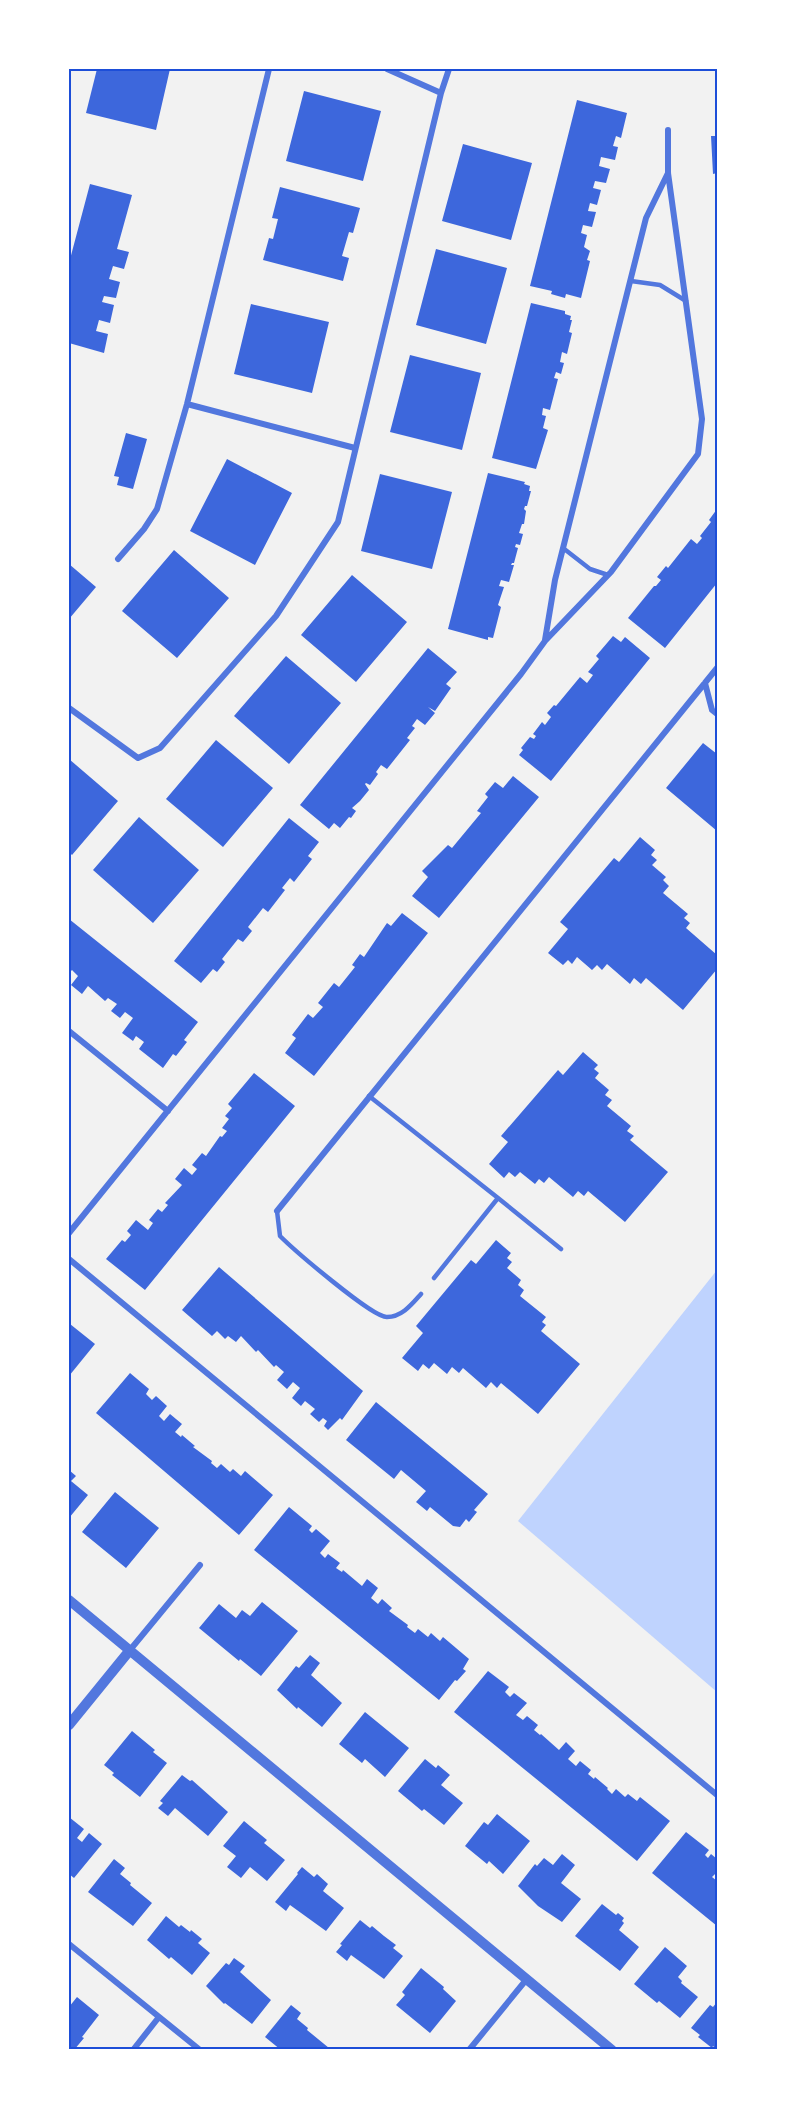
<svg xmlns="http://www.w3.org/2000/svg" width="786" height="2119" viewBox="0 0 786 2119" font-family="'Varela Round',sans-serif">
<rect width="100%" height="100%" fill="#f2f2f2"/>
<path fill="#bfd3fe" d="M717,1270V1692L518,1521Z"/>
<path fill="#3d67dc" d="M97,69H170L156,130L86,113Z
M304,91L381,111L363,181L286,161Z
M577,100L627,113L621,138L616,136L613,146L618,147L615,160L601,157L599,166L610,169L606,183L595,181L593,188L601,190L597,205L590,203L588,211L596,212L592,227L583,225L581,233L587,235L584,247L590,251L587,260L590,261L581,298L566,294L565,298L551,294L552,291L530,286Z
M711,136H717V173L713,174Z
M463,144L532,163L511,240L442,221Z
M90,184L132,195L117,249L129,252L124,269L113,266L109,279L120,282L116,298L104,296L102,302L114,305L110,323L99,320L96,331L108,334L104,353L69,343V263Z
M280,187L360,208L353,233L349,232L342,256L349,258L343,281L263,260L269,238L273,239L278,219L272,218Z
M436,249L507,268L486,344L416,325Z
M531,303L565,311V314L571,316L570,320H572L569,332L572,333L567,354L562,352L560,362L564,363L561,374L556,372L554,378L558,379L550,410L543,408L542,415L546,416L543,428L548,430L536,469L492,458Z
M251,304L329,322L312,393L234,374Z
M410,355L481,373L462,450L390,432Z
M126,433L147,439L133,489L117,485L119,477L114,476Z
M227,459L292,493L255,565L190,531Z
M488,473L525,482L524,484L530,486L529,491H531L527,506H525L524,509L526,511L524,524H522L519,533L523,534L520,545L516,544L515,547L518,548L514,563H512L511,565H514L509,582L501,580L499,586L504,587L498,605L501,607L493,638L488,637V640L448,629Z
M380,474L452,492L432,569L361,551Z
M717,509V583L665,648L628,618L654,586H656L661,580L657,577L666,566L668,568L691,539L697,544L702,538L700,536L711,522L709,520Z
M174,550L229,598L177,658L122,611Z
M69,564L96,587L69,619Z
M352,575L407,622L356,682L301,635Z
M613,636L621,642L625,637L650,658L551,781L519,755L523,750L521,748L530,737L534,739L536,736L533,734L542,722L545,725L551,717L547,713L554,705L556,706L580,677L587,683L593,675L588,672L599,659L596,656Z
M428,648L457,672L446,684L451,688L435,711L428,707L435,713L425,725L417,719L412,726L415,728L407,738L410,740L387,769L381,765L376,772L378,774L370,785L366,783L365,784L369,790L360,801L352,808L356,811L351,818L349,817L340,828L334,823L329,829L300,805Z
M286,656L341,703L289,764L234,716Z
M216,740L273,788L223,847L166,799Z
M703,743L717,754V831L666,788Z
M69,759L118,801L72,855L69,852Z
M513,776L539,797L439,918L412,896L428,877L422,871L448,845L452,848L481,813L477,811L488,797L485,794L495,782L503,788Z
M139,817L199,870L153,923L93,870Z
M289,818L319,842L308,856L312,859L294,882L290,878L282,888L285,890L268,912L263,908L248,927L252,931L243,942L238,939L222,959L225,962L217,972L213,969L201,983L174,961Z
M640,837L655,850L651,855L657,860L652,865L666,877L663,880L669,886L663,893L688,914L684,918L690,923L686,928L717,955V969L683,1010L646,978L641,984L634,978L630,984L607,964L602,970L597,965L592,970L577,957L572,964L568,960L563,965L548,953L568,929L560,922L614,858L619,862Z
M402,913L428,933L314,1076L285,1053L296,1038L292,1035L308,1014L313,1018L323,1007L318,1003L334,983L339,987L355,967L352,965L360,954L364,957L387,923L391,926Z
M69,919L198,1022L184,1040L187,1042L176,1056L173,1054L163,1068L139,1049L144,1042L136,1036L133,1041L122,1033L133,1018L125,1012L120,1018L111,1011L117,1004L108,998L105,1001L88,986L82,994L71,985L78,976L72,970L69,973Z
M583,1052L598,1065L594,1069L599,1073L595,1078L609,1090L605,1095L612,1100L607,1106L631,1126L627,1131L634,1136L630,1140L668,1172L625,1222L588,1191L584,1196L578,1191L573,1197L549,1177L544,1183L539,1179L535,1184L520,1172L515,1177L509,1172L504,1178L489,1164L508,1142L501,1136L558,1070L563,1075Z
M254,1073L295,1106L145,1290L106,1259L122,1240L125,1242L131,1235L127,1231L136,1220L148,1230L153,1223L149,1220L158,1209L162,1212L168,1205L165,1203L182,1185L175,1179L184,1168L192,1175L197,1169L192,1165L202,1153L206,1156L220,1136L222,1137L227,1131L222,1128L229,1119L225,1116L232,1108L228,1104Z
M496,1240L511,1253L507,1258L512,1262L507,1268L521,1280L518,1285L524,1290L520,1296L546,1317L542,1322L546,1325L541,1331L580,1364L538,1414L501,1383L497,1388L491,1382L486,1388L463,1368L459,1373L452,1367L447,1374L434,1363L429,1369L423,1364L418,1371L402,1358L423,1333L416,1326L471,1260L476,1264Z
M219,1267L363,1391L342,1420L340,1418L328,1430L324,1426L327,1421L323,1418L319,1422L310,1414L315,1409L305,1401L301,1406L292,1398L300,1388L293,1382L287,1389L277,1380L284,1372L276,1365L274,1367L258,1350L256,1352L241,1336L236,1342L228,1336L225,1339L217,1331L212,1336L182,1310Z
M70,1324L95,1344L69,1376V1325Z
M130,1373L149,1389L146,1394L152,1400L156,1396L167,1406L159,1416L164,1421L170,1414L182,1424L175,1432L181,1437L182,1435L195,1446L193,1447L212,1461L211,1463L217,1468L221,1464L230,1472L233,1469L241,1476L245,1471L273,1495L239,1535L96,1413Z
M376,1402L488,1494L474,1510L477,1512L469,1522L466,1519L460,1527L453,1526L430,1507L427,1511L416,1502L426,1491L401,1470L394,1479L346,1440Z
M69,1470L76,1476L71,1481L88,1495L69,1518Z
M115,1492L159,1528L126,1568L82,1532Z
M289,1507L312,1526L309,1530L312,1533L316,1529L330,1541L320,1553L325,1558L328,1554L340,1563L336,1568L342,1572L343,1570L362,1586L367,1579L378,1588L371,1598L378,1604L382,1599L392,1608L389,1611L408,1625L407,1627L415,1633L418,1629L428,1637L431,1633L440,1641L443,1637L469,1659L463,1669L466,1671L457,1681L455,1680L439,1700L254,1550Z
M262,1602L298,1631L261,1676L240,1659L239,1661L199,1628L219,1604L236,1618L242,1610L250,1616Z
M310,1655L320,1663L311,1675L342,1703L322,1727L298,1707L297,1709L277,1690L296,1666L299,1668Z
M488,1671L509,1687L505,1692L510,1697L514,1693L527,1703L516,1715L523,1720L527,1716L538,1725L534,1730L540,1735L541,1734L559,1750L566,1742L575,1751L568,1759L576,1766L580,1761L591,1770L588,1774L594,1779L595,1777L608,1788L607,1789L612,1794L616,1789L625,1797L628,1794L637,1801L640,1797L670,1821L637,1861L454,1712Z
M365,1712L409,1748L385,1777L365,1759L362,1763L339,1744Z
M132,1731L155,1750L153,1752L167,1763L140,1797L112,1775L114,1773L104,1765Z
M425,1759L436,1768L438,1765L450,1775L441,1785L463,1803L444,1825L424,1809L422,1811L398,1791Z
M182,1775L190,1781L192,1780L228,1812L208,1836L175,1808L168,1816L158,1808L163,1803L160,1801Z
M497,1814L530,1841L503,1874L489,1861L487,1864L465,1846L484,1822L488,1825Z
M69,1817L84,1829L77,1838L82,1842L89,1833L102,1844L74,1878L69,1874Z
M244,1821L267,1840L264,1843L285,1860L267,1881L250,1867L241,1878L227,1867L236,1856L223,1846Z
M686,1832L709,1850L705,1855L708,1858L711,1854L717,1859V1872L712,1877L717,1881V1926L652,1873Z
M562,1854L575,1865L561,1883L581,1899L562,1922L538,1906L518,1886L535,1864L537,1866L544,1858L553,1865Z
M114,1859L125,1868L120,1874L131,1883L130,1885L152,1903L133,1926L88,1892Z
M302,1867L314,1877L317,1874L328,1884L323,1891L344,1908L326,1931L290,1905L286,1911L275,1902L298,1874L297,1873Z
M602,1904L616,1915L618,1913L624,1918L622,1921L624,1923L619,1930L639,1947L620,1971L575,1936Z
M166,1916L179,1927L181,1925L190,1932L191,1930L202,1939L198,1943L210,1953L192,1975L171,1957L169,1959L147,1940Z
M360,1920L370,1928L372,1926L384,1936L396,1945L393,1948L403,1956L384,1979L351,1955L347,1961L336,1952L342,1945L340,1944Z
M665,1947L687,1966L678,1977L682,1981L681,1983L698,1997L680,2018L659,2001L657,2003L634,1984Z
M234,1958L245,1966L240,1972L271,2000L252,2024L225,2003L224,2004L206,1986L226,1963L229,1965Z
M421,1968L444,1987L443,1989L456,2001L430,2033L396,2005L405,1995L402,1992Z
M77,1997L99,2015L82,2037L84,2038L74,2050H69V2007Z
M717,2002V2050L713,2046L712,2048L698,2037L700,2035L691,2028L710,2005L713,2007Z
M291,2005L301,2013L297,2019L308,2028L307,2030L329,2048L328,2050H285L283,2048L281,2050L265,2037Z"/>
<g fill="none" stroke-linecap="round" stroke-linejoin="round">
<path stroke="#5277de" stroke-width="4.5" d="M631,281L660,285L686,301
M563,548L590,569L608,575
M369,1096L498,1198L434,1278
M498,1198L561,1249
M277,1211L280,1236C294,1250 373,1318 387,1317C402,1317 412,1304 421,1294"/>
<path stroke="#5277de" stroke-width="6" d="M387,69L441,93
M187,404L355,448
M118,559L144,529L157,509L187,404L269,69
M545,640L555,580L646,218L668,173
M705,683L712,710L717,714
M69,708L138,758L160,748L276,616L338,522L441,93L449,69
M69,1031L168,1111
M277,1211L717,668
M69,1233L521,674L545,641L611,572L698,454L702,419L668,173V130
M69,1259L717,1795
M130,1650L200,1565
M69,1944L200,2050
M133,2050L159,2017
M469,2050L526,1980"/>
<path stroke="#5277de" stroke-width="10" d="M69,1600L612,2050
M69,1725L130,1650"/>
</g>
<rect width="786" height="2119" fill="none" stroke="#ffffff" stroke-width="141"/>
<rect x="70" y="70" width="646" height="1978" fill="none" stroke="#1d4ed8" stroke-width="2"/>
</svg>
